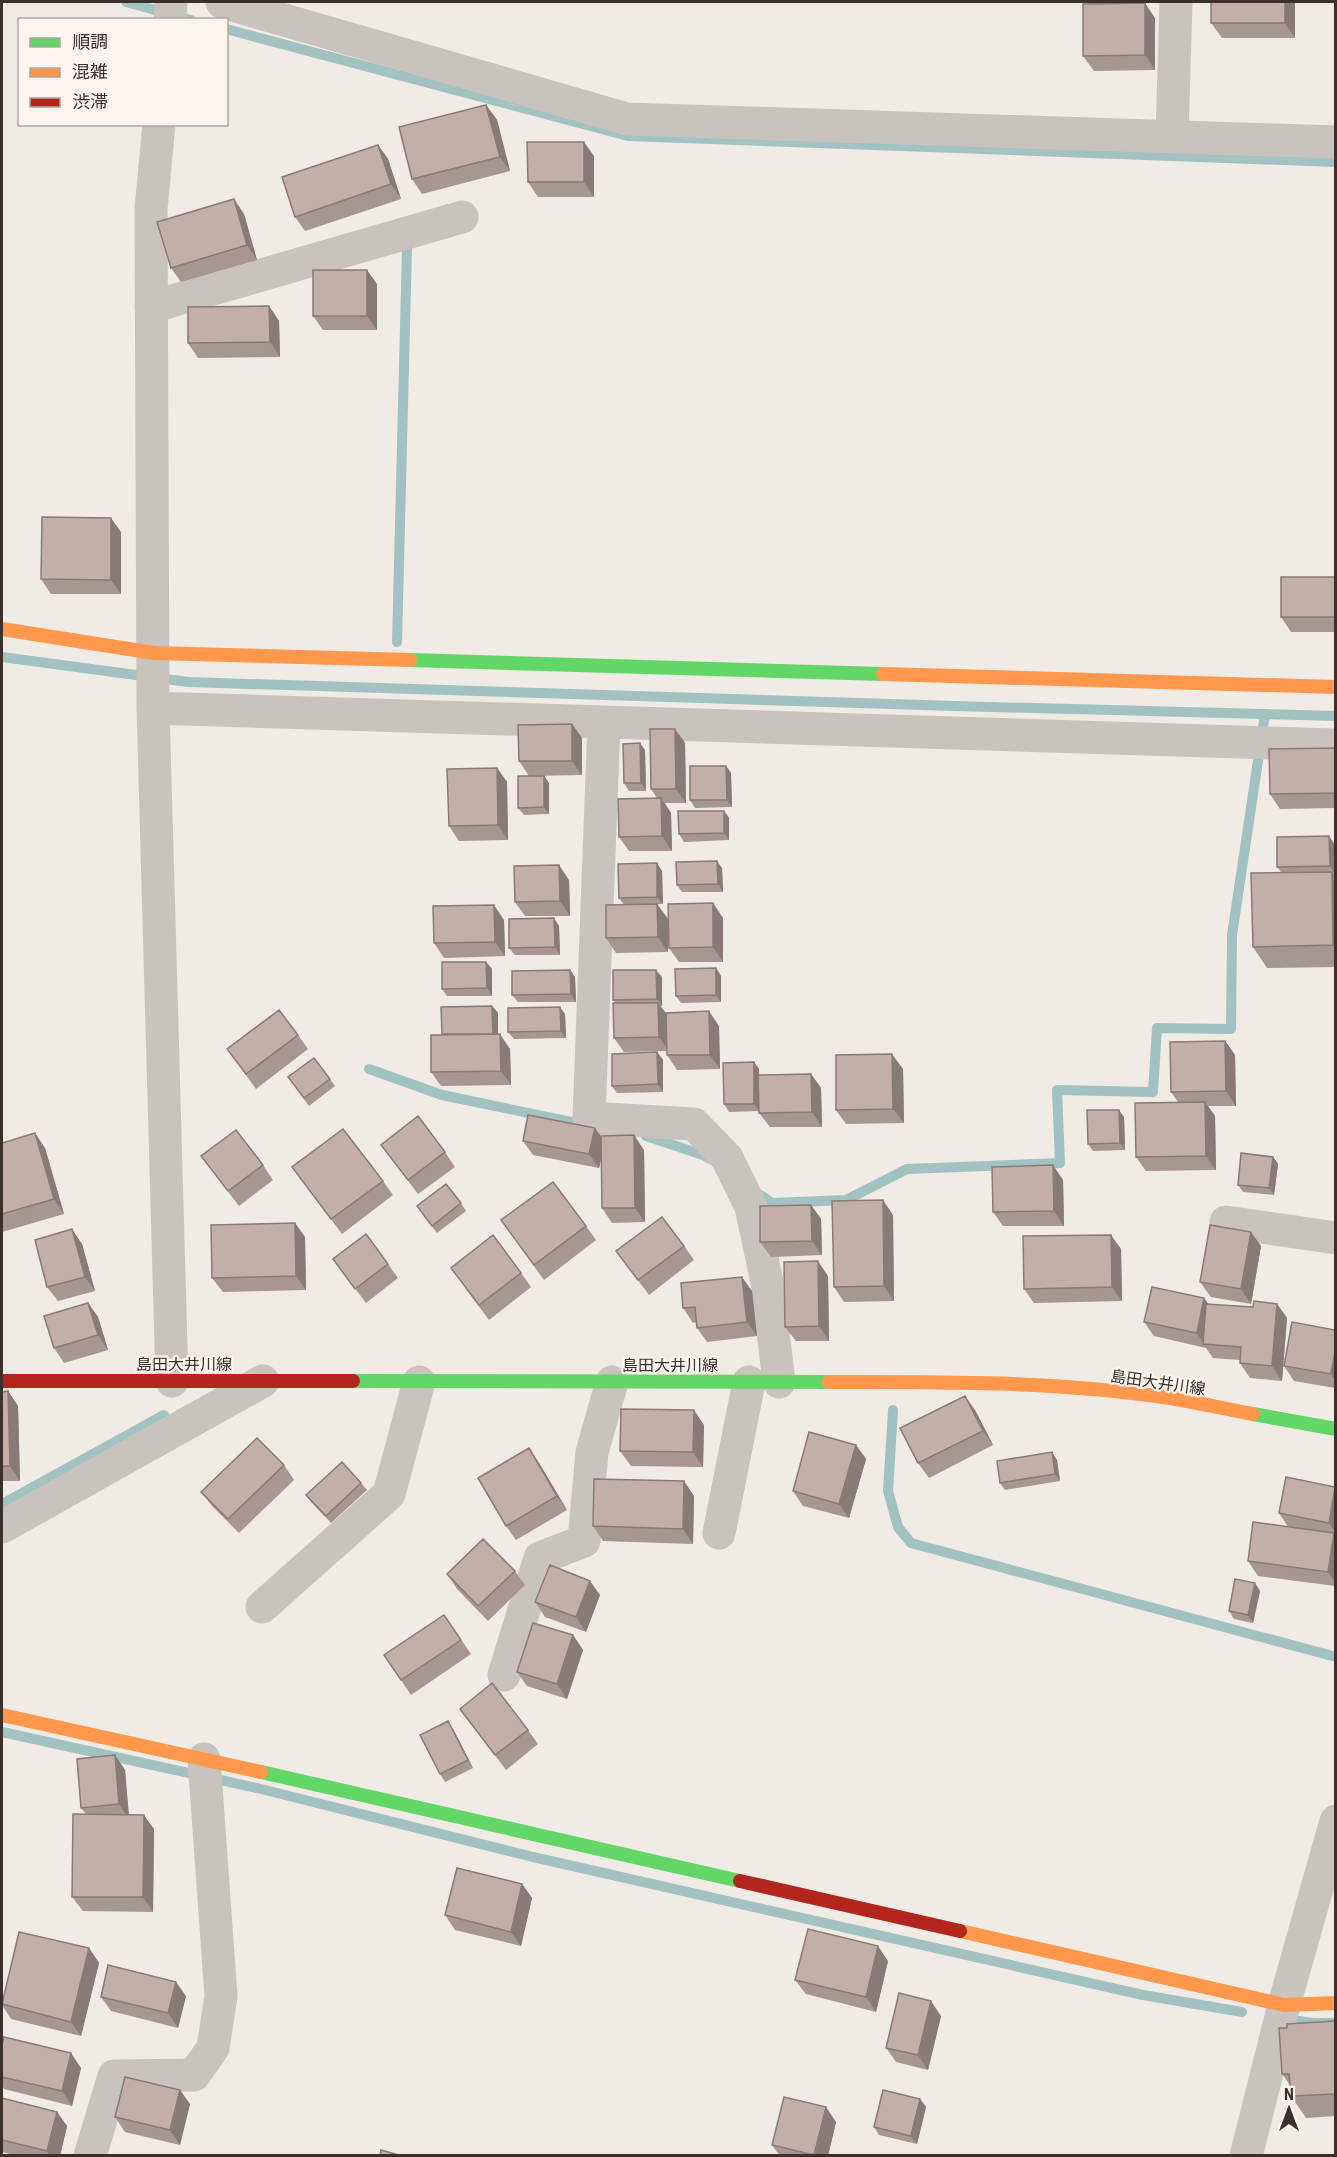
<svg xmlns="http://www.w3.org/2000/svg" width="1337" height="2157" viewBox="0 0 1337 2157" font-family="'Roboto Condensed','Noto Sans JP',sans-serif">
<rect width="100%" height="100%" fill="#f0ebe5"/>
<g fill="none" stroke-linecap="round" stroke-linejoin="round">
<path stroke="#a1c2c1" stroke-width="10" d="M126,2L191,20
M226,29L628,136L1336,162
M397,642L407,248
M2,657L188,682L954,706L1336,716
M369,1069L442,1095L586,1125
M646,1136L703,1155L710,1159
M754,1191L772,1203L846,1200L907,1169L1060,1163L1057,1090L1153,1092L1157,1028L1231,1029L1232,935L1265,714
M893,1410L888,1491L898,1527L911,1543L1336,1657
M2,1504L164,1415
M2,1732L257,1788L533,1857L1143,1995L1242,2012
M1284,2019L1313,2023H1336"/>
<path stroke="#c9c3be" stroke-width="33" d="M222,2L627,119L1336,142
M170,20L171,2
M159,124L151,209L153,708L172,1381
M1172,136L1176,2
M151,307L462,217
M153,708L1336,745
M604,723L589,1118L694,1124L727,1158L751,1207L767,1282L779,1382
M1226,1222L1336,1238
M2,1527L263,1381
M719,1533L749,1382
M262,1607L389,1494L419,1382
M504,1675L540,1558L584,1541L592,1452L612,1382
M90,2156L114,2076L194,2075L213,2048L221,1996L204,1759
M1246,2156L1284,2005L1336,1821"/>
<path stroke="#63d668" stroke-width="14" d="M410,660L883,674
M353,1381L829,1382
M1253,1414L1336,1429
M261,1772L740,1881"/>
<path stroke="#ff974d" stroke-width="14" d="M2,629L154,653L410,660
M883,674L1336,687
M829,1382C936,1382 1043,1381 1149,1395C1184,1399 1219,1408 1253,1414
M2,1715L261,1772
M960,1931L1284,2005L1336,2003"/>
<path stroke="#b3261e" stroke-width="14" d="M2,1381H353
M740,1881L960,1931"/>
</g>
<path fill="#a89690" d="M1295,2V38H1222L1211,23Z
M1155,18V70L1094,71L1083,56Z
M486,105L497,120L510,171L422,194L412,179Z
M378,145L388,159L401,199L305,231L295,217Z
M594,156V197H538L528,182Z
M244,214L257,260L181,282L171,268Z
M377,284V330H323L313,316Z
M269,306L279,321L280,357L198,358L188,343Z
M121,532V594H51L41,579Z
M1335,577V632H1291L1281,617Z
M572,724L582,738V775L529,776L519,761Z
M675,729L685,743L686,803H665L671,813L672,851H629L619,837L657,798L651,789Z
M1335,748V808L1280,809L1270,794Z
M645,750L646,791H629L624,783Z
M726,766L731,773L732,807L695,808L690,800Z
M497,768L507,782L508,840L459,841L449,826Z
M544,776L549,783V814L524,815L518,808Z
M724,811L729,818V840L684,842L679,834Z
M1335,845V967L1267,968L1253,947L1281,872L1277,867Z
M722,868L723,892H682L677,885Z
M662,871L663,904H657L668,919V952L616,953L606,938L624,905L619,898Z
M569,880L570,916H525L515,902Z
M723,918V962H679L669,948Z
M504,920L505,956L444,958L434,943Z
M559,926L560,955H515L509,948Z
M486,962L492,969V996H447L442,989Z
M716,968L721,976V1002L681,1003L676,996Z
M570,970L575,977L576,1002H518L512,995Z
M662,977V1006H660L666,1014L719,1026L720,1069L677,1070L667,1055V1051L624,1052L614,1038L616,1003L613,1000Z
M492,1006L498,1013V1034L510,1049L511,1085L441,1086L431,1072L442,1035V1034Z
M565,1014L566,1038L514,1039L508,1032Z
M298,1035L308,1049L256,1089L227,1049Z
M1225,1041L1235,1055L1236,1106H1208L1215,1116L1216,1170L1146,1171L1136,1157L1178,1102L1171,1092Z
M657,1052L663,1060V1092L617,1093L612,1086Z
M314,1058L335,1086L309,1106L288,1077Z
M754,1062L759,1069V1075L811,1074L821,1088L822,1127H770L759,1113V1111L729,1112L724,1104Z
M903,1069L904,1123L846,1124L836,1110Z
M1124,1117L1125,1150L1093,1151L1088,1144Z
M601,1137L644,1150L645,1222L612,1223L602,1208L601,1159L599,1168L533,1155L523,1141Z
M2,1143L45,1148L64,1214L2,1232Z
M381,1145L445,1152L455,1167L418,1194Z
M201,1156L263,1165L273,1180L239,1206Z
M1273,1157L1278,1164L1274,1195L1243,1192L1238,1185Z
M292,1167L383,1181L393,1195L342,1234Z
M1063,1180L1064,1226H1003L993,1212Z
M461,1203L466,1211L437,1233L422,1214Z
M811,1205L821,1219L822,1255L771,1257L760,1242Z
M893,1215L894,1301L844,1302L834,1287Z
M501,1220L586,1226L596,1240L544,1280Z
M295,1223L305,1237L306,1290L223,1292L212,1278Z
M82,1244L95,1291L58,1301L47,1287Z
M684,1246L694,1260L649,1295L616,1251Z
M1261,1246L1251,1304L1211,1297L1200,1282Z
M1121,1249L1122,1301L1034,1303L1024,1289Z
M333,1259L388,1264L398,1278L366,1303Z
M451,1268L521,1273L531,1287L489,1320Z
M828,1276L829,1341H796L785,1327Z
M752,1291L757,1336L707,1342L697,1328V1322L693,1323L683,1308Z
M1204,1298L1208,1304L1253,1307L1277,1304L1287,1318L1282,1381L1250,1378L1240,1363V1360L1213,1358L1206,1348L1154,1336L1144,1322Z
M88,1303L98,1317L108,1350L64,1363L54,1348Z
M1335,1330V1388L1294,1381L1284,1366Z
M8,1391L18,1406L20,1481H2V1392Z
M975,1410L993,1445L929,1478L918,1463Z
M704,1425L703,1467L631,1466L620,1451Z
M856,1445L866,1459L849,1518L803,1506L793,1491Z
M1057,1460L1060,1481L1005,1490L1000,1483Z
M539,1463L567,1510L516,1540L506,1526Z
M284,1465L294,1480L239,1533L212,1506L201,1492Z
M361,1483L367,1490L331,1523L311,1502L306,1495Z
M1335,1487V1586L1258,1576L1248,1561L1288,1527L1279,1513Z
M694,1496L693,1544L603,1541L593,1526Z
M515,1571L525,1585L488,1621L457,1589L447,1574Z
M1260,1591L1253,1623L1234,1619L1229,1611Z
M600,1595L586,1632L545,1617L535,1602Z
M444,1615L471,1654L411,1695L384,1655Z
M573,1635L583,1650L567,1699L527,1686L517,1672Z
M460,1709L528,1730L538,1744L506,1770Z
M453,1729L473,1768L445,1782L440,1774Z
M115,1755L125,1770L129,1815L154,1829L153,1912L83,1911L72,1897L86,1814L81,1808Z
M522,1884L532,1898L521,1946L455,1930L445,1915Z
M89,1948L99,1963L81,2036L11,2019L2,2005Z
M888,1961L876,2012L806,1994L795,1980Z
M186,1996L178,2028L111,2011L101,1997Z
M941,2016L928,2070L896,2062L886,2048Z
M1335,2021V2116L1306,2118L1291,2096L1290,2085L1282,2074L1287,2028Z
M81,2068L72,2106L4,2089L2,2085V2077Z
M2,2098L57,2112L67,2126L60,2156H17L2,2152Z
M920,2099L926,2107L917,2144L879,2135L874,2127Z
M190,2104L180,2145L125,2132L115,2117Z
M836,2122L828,2156H780L772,2145Z"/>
<path fill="#887a75" d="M1285,2H1295V38L1285,23Z
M1145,3L1155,18V70L1145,55Z
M486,105L497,120L510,171L500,157Z
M584,142L594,156V197L584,182Z
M378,145L388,159L401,199L391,184Z
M234,199L244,214L257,260L247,245Z
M367,270L377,284V330L367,316Z
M269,306L279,321L280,357L270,342Z
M111,518L121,532V594L111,580Z
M572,724L582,738V775L572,761Z
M675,729L685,743L686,803L676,789Z
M640,743L645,750L646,791L641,783Z
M726,766L731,773L732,807L727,800Z
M497,768L507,782L508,840L498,825Z
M544,776L549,783V814L544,807Z
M661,798L671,813L672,851L662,836Z
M724,811L729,818V840L724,833Z
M1329,836L1335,845V874L1330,866Z
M717,861L722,868L723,892L718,884Z
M657,863L662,871L663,904L657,897Z
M559,865L569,880L570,916L560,901Z
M1332,872L1335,877V949L1333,945Z
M713,903L723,918V962L713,947Z
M657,904L668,919V952L658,937Z
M494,905L504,920L505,956L495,942Z
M554,918L559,926L560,955L555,947Z
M486,962L492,969V996L487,988Z
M716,968L721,976V1002L716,995Z
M570,970L575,977L576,1002L571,994Z
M656,970L662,977V1006L657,999Z
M658,1003L669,1017V1051L659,1037Z
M492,1006L498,1013V1041L493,1034Z
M560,1007L565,1014L566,1038L561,1031Z
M709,1011L719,1026L720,1069L710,1055Z
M500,1034L510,1049L511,1085L501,1071Z
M1225,1041L1235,1055L1236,1106L1226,1091Z
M657,1052L663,1060V1092L658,1084Z
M892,1054L903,1069L904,1123L893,1109Z
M754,1062L759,1069L760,1111L754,1104Z
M811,1074L821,1088L822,1127L812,1112Z
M1205,1102L1215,1116L1216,1170L1206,1156Z
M1119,1110L1124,1117L1125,1150L1120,1143Z
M595,1128L605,1142L599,1168L589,1154Z
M35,1133L45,1148L64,1214L54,1199Z
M634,1135L644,1150L645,1222L635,1208Z
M1273,1157L1278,1164L1274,1195L1269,1188Z
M1053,1165L1063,1180L1064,1226L1054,1211Z
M883,1200L893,1215L894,1301L884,1286Z
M811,1205L821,1219L822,1255L812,1241Z
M295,1223L305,1237L306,1290L296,1276Z
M72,1229L82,1244L95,1291L85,1277Z
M1251,1232L1261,1246L1251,1304L1241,1289Z
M1111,1235L1121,1249L1122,1301L1112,1287Z
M818,1261L828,1276L829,1341L819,1326Z
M742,1277L752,1291L757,1336L747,1322Z
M1204,1298L1215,1313L1204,1344L1197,1333Z
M88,1303L98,1317L108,1350L98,1335Z
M1277,1304L1287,1318L1282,1381L1272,1366Z
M1335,1351V1380L1331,1374Z
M8,1391L18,1406L20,1481L10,1466Z
M965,1396L975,1410L993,1445L983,1431Z
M694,1410L704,1425L703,1467L693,1452Z
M856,1445L866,1459L849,1518L839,1504Z
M529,1448L539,1463L567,1510L557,1496Z
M1052,1452L1057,1460L1060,1481L1055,1474Z
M684,1481L694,1496L693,1544L683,1529Z
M1335,1490V1532L1329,1523Z
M1334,1533L1335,1535V1582L1328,1572Z
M590,1581L600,1595L586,1632L576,1617Z
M1255,1583L1260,1591L1253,1623L1248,1615Z
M573,1635L583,1650L567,1699L557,1684Z
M448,1721L453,1729L473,1768L468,1760Z
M115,1755L125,1770L129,1819L119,1804Z
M144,1815L154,1829L153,1912L143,1897Z
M522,1884L532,1898L521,1946L511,1932Z
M878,1946L888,1961L876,2012L866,1997Z
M89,1948L99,1963L81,2036L71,2022Z
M176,1982L186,1996L178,2028L168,2013Z
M931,2001L941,2016L928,2070L918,2055Z
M71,2053L81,2068L72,2106L62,2091Z
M180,2090L190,2104L180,2145L170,2130Z
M920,2099L926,2107L917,2144L911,2136Z
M826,2107L836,2122L828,2156H815Z
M57,2112L67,2126L60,2156H50L47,2151Z"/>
<path fill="#c3afa7" stroke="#887a75" stroke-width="1.5" d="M1211,2H1285V23H1211Z
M1145,3V55L1083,56V4Z
M486,105L500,157L412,179L399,127Z
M527,142H584V182H528Z
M378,145L391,184L295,217L282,177Z
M234,199L247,245L171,268L157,222Z
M313,270H367V316H313Z
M269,306L270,342L188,343V307Z
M42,517L111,518V580L41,579Z
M1281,577H1335V617H1281Z
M572,724V761H519L518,725Z
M650,729H675L676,789H651Z
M640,743L641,783H624L623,744Z
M1335,748V793L1270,794L1269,749Z
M690,766H726L727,800H690Z
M497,768L498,825L449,826L447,769Z
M518,776H544V807L518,808Z
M661,798L662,836L619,837L618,799Z
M678,811H724V833L679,834Z
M1329,836L1330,866L1277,867V837Z
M717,861L718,884L677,885L676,862Z
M657,863V897L619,898L618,864Z
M559,865L560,901L515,902L514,866Z
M1332,872L1333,945L1253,947L1251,873Z
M713,903V947L669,948L668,904Z
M657,904L658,937L606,938V905Z
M494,905L495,942L434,943L433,906Z
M554,918L555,947L509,948V919Z
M442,962H486L487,988L442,989Z
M716,968V995L676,996L675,969Z
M570,970L571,994L512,995V971Z
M613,970H656L657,999L613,1000Z
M613,1003H658L659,1037L614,1038Z
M492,1006L493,1034H442L441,1007Z
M560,1007L561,1031L508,1032V1008Z
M279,1010L298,1035L246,1074L227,1049Z
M709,1011L710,1055H667L666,1013Z
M500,1034L501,1071L431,1072V1035Z
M1225,1041L1226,1091L1171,1092L1170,1042Z
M657,1052L658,1084L612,1086V1054Z
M892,1054L893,1109L836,1110V1055Z
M314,1058L330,1079L304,1098L288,1077Z
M754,1062V1104H724L723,1063Z
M811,1074L812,1112L759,1113L758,1075Z
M1205,1102L1206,1156L1136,1157L1135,1103Z
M1087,1110H1119L1120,1143L1088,1144Z
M528,1115L595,1128L589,1154L523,1141Z
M418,1116L445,1152L408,1180L381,1145Z
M343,1129L383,1181L331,1219L292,1167Z
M236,1130L263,1165L228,1191L201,1156Z
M35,1133L54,1199L2,1214V1143Z
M634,1135L635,1208H602L601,1136Z
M1241,1153L1273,1157L1269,1188L1238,1185Z
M1053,1165L1054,1211L993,1212L992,1167Z
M553,1182L586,1226L534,1265L501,1220Z
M446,1184L461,1203L432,1226L417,1206Z
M883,1200L884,1286L834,1287L832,1201Z
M811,1205L812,1241L760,1242V1206Z
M662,1217L684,1246L638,1280L616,1251Z
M295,1223L296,1276L212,1278L211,1225Z
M1210,1225L1251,1232L1241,1289L1200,1282Z
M72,1229L85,1277L47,1287L35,1240Z
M366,1234L388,1264L355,1289L333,1259Z
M493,1235L521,1273L479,1305L451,1268Z
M1111,1235L1112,1287L1024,1289L1023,1236Z
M818,1261L819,1326L785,1327L784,1262Z
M742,1277L747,1322L697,1328L695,1307L683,1308L681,1283Z
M1152,1287L1204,1298L1197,1333L1144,1322Z
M1254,1301L1277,1304L1272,1366L1240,1363L1241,1347L1203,1344L1206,1304L1253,1307Z
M88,1303L98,1335L54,1348L44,1316Z
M1292,1322L1335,1330V1351L1331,1374L1284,1366Z
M8,1391L10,1466H2V1392Z
M965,1396L983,1431L918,1463L900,1428Z
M621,1409L694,1410L693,1452L620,1451Z
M809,1432L856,1445L839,1504L793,1491Z
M257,1438L284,1465L228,1519L201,1492Z
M529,1448L557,1496L506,1526L478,1478Z
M1052,1452L1055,1474L1000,1483L997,1461Z
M342,1462L361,1483L326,1516L306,1495Z
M1286,1477L1335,1487L1329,1523L1279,1513Z
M594,1479L684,1481L683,1529L593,1526Z
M1253,1522L1334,1533L1328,1572L1248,1561Z
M483,1539L515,1571L478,1606L447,1574Z
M550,1565L590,1581L576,1617L535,1602Z
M1235,1579L1255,1583L1248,1615L1229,1611Z
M444,1615L461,1640L401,1680L384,1655Z
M533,1623L573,1635L557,1684L517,1672Z
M492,1683L528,1730L495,1755L460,1709Z
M448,1721L468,1760L440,1774L420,1735Z
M115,1755L119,1804L81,1808L77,1759Z
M73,1814L144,1815L143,1897H72Z
M457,1868L522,1884L511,1932L445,1915Z
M808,1929L878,1946L866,1997L795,1980Z
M19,1932L89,1948L71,2022L2,2004Z
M108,1965L176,1982L168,2013L101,1997Z
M899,1993L931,2001L918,2055L886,2048Z
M1335,2021V2094L1291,2096L1289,2074H1282L1279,2028H1287V2024Z
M4,2037L71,2053L62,2091L2,2077V2045Z
M125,2077L180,2090L170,2130L115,2117Z
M883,2090L920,2099L911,2136L874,2127Z
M784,2097L826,2107L814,2155L772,2145Z
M2,2098L57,2112L47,2151L2,2140Z
M381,2150L402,2156H380Z"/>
<g text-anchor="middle" stroke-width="4.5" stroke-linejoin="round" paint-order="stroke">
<g font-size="16" fill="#3b302b" stroke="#fbf5ee">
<text x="184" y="1370">島田大井川線</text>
<text x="670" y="1371">島田大井川線</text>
<text transform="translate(1158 1382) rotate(8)" y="6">島田大井川線</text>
</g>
</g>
<rect width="1337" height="2157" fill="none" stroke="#3b302b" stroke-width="6"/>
<rect x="18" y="18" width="210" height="108" fill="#fbf5ee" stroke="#aea6a0" stroke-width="1.5"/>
<rect x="30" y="38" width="30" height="9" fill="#63d668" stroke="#aea6a0" stroke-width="1.5"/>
<text x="72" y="48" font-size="18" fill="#3b302b">順調</text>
<rect x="30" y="68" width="30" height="9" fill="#ff974d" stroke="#aea6a0" stroke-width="1.5"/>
<text x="72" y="78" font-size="18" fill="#3b302b">混雑</text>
<rect x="30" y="98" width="30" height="9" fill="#b3261e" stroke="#aea6a0" stroke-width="1.5"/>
<text x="72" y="108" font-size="18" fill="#3b302b">渋滞</text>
<g transform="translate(1289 2109)" stroke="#fbf5ee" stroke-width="4.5" paint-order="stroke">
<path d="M0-4.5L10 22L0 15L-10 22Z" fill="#3b302b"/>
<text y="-9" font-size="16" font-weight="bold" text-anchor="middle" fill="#3b302b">N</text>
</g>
</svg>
